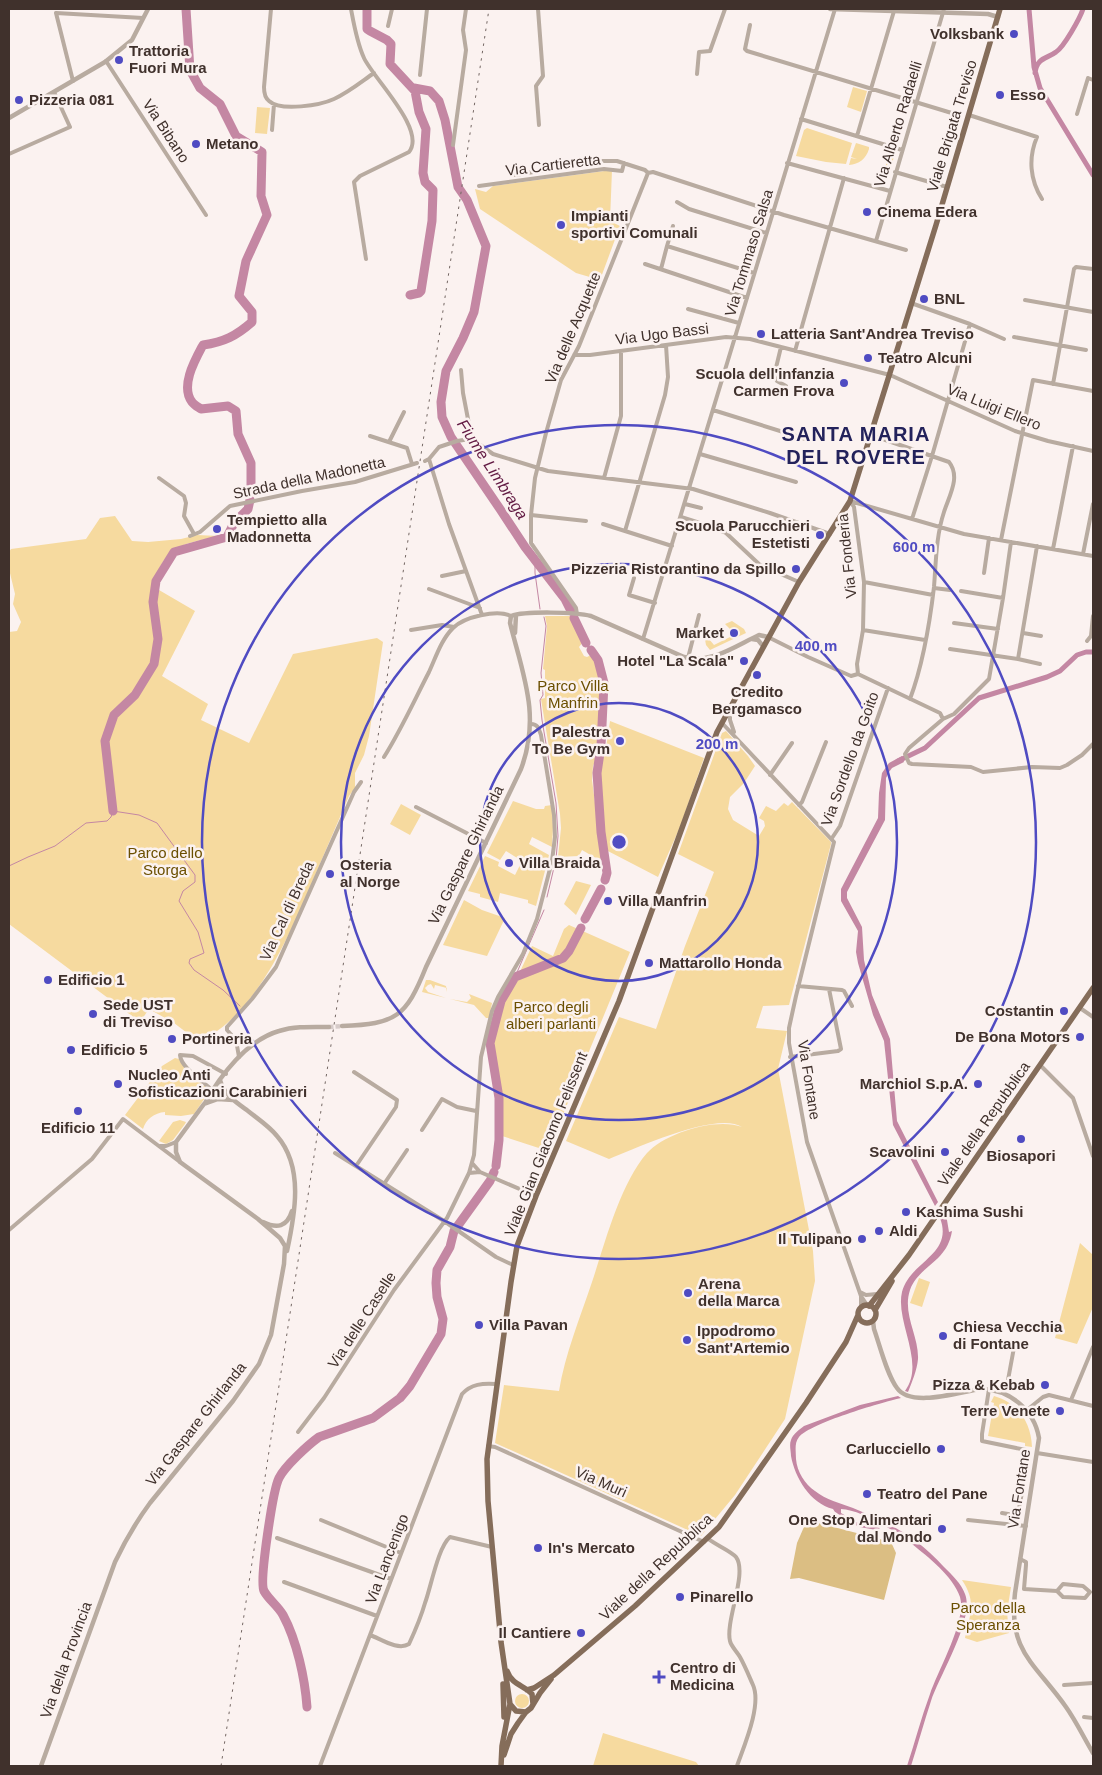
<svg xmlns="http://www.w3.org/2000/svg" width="1102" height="1775" viewBox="0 0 1102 1775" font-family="Arial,sans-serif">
<rect width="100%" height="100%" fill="#fbf2f0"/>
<path fill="#f6da9f" d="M853,87L867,91L861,112L847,107Z
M257,107L270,108L267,134L255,133Z
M807,128L852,143L846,164L826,162L796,156L804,130Z
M856,143L869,147V149C866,159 859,164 849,165L851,158L857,159L851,157Z
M893,154H895L888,175L886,171V161Z
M612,170L610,221L620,226L600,280L576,273L480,209L475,189L486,192L493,186Z
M115,516L132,541L148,542L181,539L197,535L219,536C192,543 172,542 159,569C154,579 151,588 151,599H157L159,590L195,611L162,676L208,704L201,720L249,743L293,654L377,638L383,642L369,736L364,755L355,773V788L349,796C337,824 325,852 313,880C289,936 257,1014 199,1042L174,1023L149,1009L140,1022L9,924V632L17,631L21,622L13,604L15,594L9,569V552L11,549L86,539L100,518Z
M545,616H570V618H573L583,642L579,647L584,656L587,657L591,655L601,677L600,739L599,753L593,766L592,780L602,856L599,860L582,850L579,856L558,857L561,828L560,814L541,699L545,698V670L543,669L547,626Z
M732,621L744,629L746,633L710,650L706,645L704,634L707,633L709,639L714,645L730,637V629L725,624Z
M610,721L704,758L680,827L658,877L604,849L601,800L600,763L606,748Z
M726,731L748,756L755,766L744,783L730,797L728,809L733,820L759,836L765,826L764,821L759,818L766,806L776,811L784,803L788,806L792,802L831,842V844L789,1005L763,1006L756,1028L787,1031L778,1069L813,1251L815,1281L785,1419L735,1495L701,1536L495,1443L504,1385L559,1391C565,1354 580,1318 592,1282C605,1243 620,1184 647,1153C665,1133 717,1117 742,1127C717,1111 637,1148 609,1159L566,1141L619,1017L656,1029L685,946L714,872L678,854L722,733Z
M513,801L536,809H544L545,806L552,805L553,827L552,847L532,837L529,844L549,855L536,906L528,903V900L500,893L498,902L480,897V894L468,891L485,856L499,862L498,866L515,875L522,861L506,851L500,860L487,853Z
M401,804L421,815L410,835L390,824Z
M576,881L591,885L576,915L564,904Z
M464,900L482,910L505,918L487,956L443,945Z
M569,925L630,952L548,1151L502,1136L500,1094L493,1057L492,1039L505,999L517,978L532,946L553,956L564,929Z
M426,980H430L446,986L447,992V988L435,985L434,989L431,984L428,985L425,988L428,992L446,998L422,992Z
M469,994L492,1003L489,1018H486L474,1005L450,999L467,1002L471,998Z
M175,1058L179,1059L183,1065L209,1089V1092L194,1114L181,1116L165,1115V1112C154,1113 146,1119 143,1129L125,1115L162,1066Z
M180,1120L186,1122L185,1124L173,1140L166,1144L159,1141L173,1122Z
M1080,1243L1093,1255V1307L1077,1344L1055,1338Z
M919,1278L930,1282L922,1307L910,1303Z
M994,1396C1018,1403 1031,1422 1032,1447L1025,1446V1443L988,1436L994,1403L991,1402Z
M962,1580L1011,1587L1007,1612L1009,1633L977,1642L965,1638C970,1613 977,1603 962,1580Z
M515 1701a7 7 0 1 1 14 0a7 7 0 1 1-14 0Z
M603,1733L696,1762L699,1766H593Z"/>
<path fill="#dbbe83" d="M807,1520L891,1542L896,1553L884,1600L799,1578L790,1579L797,1543Z"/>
<path fill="#c487a3" d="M902,756L904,762L892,768L889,772L886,778L885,820L847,892V898L862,927L864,960L872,995L890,1039L897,1121L938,1202L935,1206L893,1125L884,1041L873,1015L858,963L856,952L858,931L841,901V889L878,818L879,793L882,773L889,763Z
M944,1213L947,1220L949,1232L952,1231C947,1263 919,1265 910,1290C902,1314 919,1336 918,1359C917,1370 912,1382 908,1392L905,1391C926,1363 895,1322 902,1292C910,1261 954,1255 940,1218Z
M898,1396L901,1398C880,1403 811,1423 799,1437C794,1443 796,1452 796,1459C797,1472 805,1484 815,1491C826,1500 840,1503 853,1508C891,1524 916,1536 944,1567C952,1575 961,1583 965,1594C975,1619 939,1676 931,1701C924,1722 918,1744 911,1766H907C915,1742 921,1718 930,1694C938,1670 967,1620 960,1597C953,1576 928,1557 912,1544C895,1531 862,1510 841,1509V1513L863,1526H873L880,1528L877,1530L859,1527L835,1512L833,1509C810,1503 795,1478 791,1456C791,1451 789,1445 791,1440C793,1434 799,1430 804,1426L860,1405Z"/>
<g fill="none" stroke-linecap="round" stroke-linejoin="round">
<path stroke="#c487a3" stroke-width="1" d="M535,558V573L540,609
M544,617L546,626L541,673L543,695L540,700L542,720L556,803L558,836L556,859L547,897
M9,866L28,857L55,846L86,823L107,821L111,817L113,811L139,815L157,823L195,875V882L183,891L179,901L198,932L204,953L190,959L189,963L194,970L223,990L240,1006
M515,977L544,910"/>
<path stroke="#c487a3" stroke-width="5" d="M1029,9L1034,67L1040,88L1093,175
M1035,73C1037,57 1047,59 1056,52C1064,47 1080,18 1083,9
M898,761L925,748L979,698L1047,677L1060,671L1077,655L1086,652H1093"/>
<path stroke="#c487a3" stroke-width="9" d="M186,9L190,70L200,88L220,104L236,136L262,152L261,196L267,215L246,261L239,296L252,312V322C236,336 224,342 203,345C195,360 180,386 192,402C194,405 198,407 201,409L228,406L236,411L238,434L251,463V490
M367,9V29L370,31L387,40L391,44L390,64L415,91L419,112L426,129L423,173L425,182L433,190L432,221L421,291L419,293L410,295
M414,88L430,91L439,101L445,120L458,187L467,200L486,246L474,312L463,338L446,371L441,402L442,417L451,437L500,509L525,547L565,599L571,611
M574,618L586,643
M591,650L598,660L604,683L601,746L597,773L601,832L607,873L605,880
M113,811L105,741L114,715L135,695L154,664L158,639L153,602L156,581L174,552L227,537L234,523L248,509L250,500
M585,919L601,889
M496,1166L499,1140V1098L490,1043L501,1001L515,977L563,958L569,951L581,928
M307,1707C305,1679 297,1641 283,1615C278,1606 269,1600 264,1591C259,1581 273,1490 279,1478C285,1466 308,1445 319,1437L373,1418L400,1398L410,1386L441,1334L443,1319L437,1297L436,1283L437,1270L450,1247L454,1231L490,1181L494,1172"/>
<path stroke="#d6cbc9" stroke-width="4.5" stroke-dasharray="4.5 2" stroke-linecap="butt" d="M329,1027L342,1026"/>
<path stroke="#b8aba0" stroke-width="4" d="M271,9L264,87C264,93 265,98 269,101C281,112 321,105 334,99C349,92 361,82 374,73
M351,9C354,25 357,43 364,58C373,78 427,130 409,152L360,176L354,182L366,259
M538,9L543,76L536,86L539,125
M750,25L745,49L747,51L955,114
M388,26L392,9
M106,61L206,215
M697,74L699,52L710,51L725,9
M420,75L427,9
M73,81L56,13L143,18
M1077,114L1088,78L1093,80
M969,115L1037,137C1028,158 1030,180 1042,199
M801,119L902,150
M272,130L274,104
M857,136L894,11
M453,145L466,50L463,30L466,9
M9,154L70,127L54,92
M787,163L890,191
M895,172L947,187
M515,175L601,161H617L645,170L648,173
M479,186L604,169L622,171L624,163
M677,202L689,209L766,233
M876,241L944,9
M667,246L673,226
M645,264L747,298
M661,269L667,246L754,273
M1025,300L1093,312
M911,303L970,324L1004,339
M688,309L739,323
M1014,337L1086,350
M781,347L774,376L777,381L786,386
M795,351L844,178
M574,355H590L726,337L750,339L890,375L1015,431L1048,441L1093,451
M461,370L463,393L472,440
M1053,384L1074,269L1076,267L1093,269
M713,410L812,441
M871,435L949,462C961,477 949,496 944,512C936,536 936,562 934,587C930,621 922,667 910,699
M370,436L407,448L412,464
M389,442L404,412
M700,454L796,482
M429,459L449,524L482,615
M425,461L429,459L439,447L457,441L470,439L476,442L493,454L548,471L693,489L770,513L830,534
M159,478L184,496L186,503L184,516L194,534
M604,478L621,416V351
M850,501L854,507L864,582L863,630L857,664L858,674L940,713L943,719
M850,501L964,534L1093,556
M685,504L701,508
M531,515L586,521
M681,517L703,524
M912,519L932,456L970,324
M603,524L672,546
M713,528L726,533L760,565L799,582
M625,531L665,395L668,377L666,345
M190,536L200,532L230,506L302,491L355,482L417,463
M1001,540L1033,380L1093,391
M1011,542L1003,598L989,679L954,714L943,719L909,748L905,754L909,763L912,764L971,767L983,772L1032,767L1060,768L1067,765L1082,755L1093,744
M1053,549L1073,446
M1083,554L1093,504
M984,573L989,538
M442,576L466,571
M634,578L629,595L655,603
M864,582L933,595
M934,588L950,590
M429,589L480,608
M961,591L1003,598
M577,614L576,608L531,543V515L535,478L546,433L561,380L579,346L648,173L653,172L784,215L906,250
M954,623L998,629
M411,630L442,625L454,627
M863,630L925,640
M1023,633L1041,636
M768,637L808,657L851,676L858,674
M643,639L835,9
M1087,641L1091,636L1093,616
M950,649L1018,659L1037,546
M688,658L699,615
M1018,659L1040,664
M730,712V720L734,732
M722,723L834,842L796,996L789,1028V1043L807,1142L861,1296L867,1305
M384,757C401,730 414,701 429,672C436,657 441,640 453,628C464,617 497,609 511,616
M770,775L792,743
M799,805L802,802L826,742
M416,807L486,843
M832,838L840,826L888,688
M798,986L842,990L844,991L852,1006
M1080,1008L1093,1017
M236,1040L252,1045
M239,1057L236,1040L227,1030V1027L252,999L276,967L354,792L361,782
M790,1057L838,1051L841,1049L829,989
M1040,1065L1073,1098L1093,1156
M354,1072L397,1100L396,1107L356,1166
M212,1090C203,1081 181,1068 180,1055L193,1056L226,1074
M422,1130L442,1099L457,1107L476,1111
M160,1146H166L176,1142
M335,1153L444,1221L496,1257L513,1265
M480,1172L536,1196
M469,1173L480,1172L472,1163
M384,1184L407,1150
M9,1230L92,1159L123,1119L180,1162
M860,1292L866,1295L877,1294
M861,1296V1308
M1008,1380L1015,1342
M989,1389L982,1434V1441L1026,1450L1029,1454L1018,1514L1014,1515L1002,1513
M1071,1400L1093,1347
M1027,1410L1043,1397L1049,1395L1093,1406
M298,1432L324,1398L394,1290L447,1218L469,1173L474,1155L481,1057L492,1011L498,997L523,954L537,919L552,861L555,837L554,815L541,735C539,729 538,724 531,724
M488,1446L495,1447L704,1542
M1037,1453L1093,1462
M321,1520L401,1553
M968,1520L1026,1526
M277,1538L391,1579
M707,1538C714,1544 731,1551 736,1557C748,1573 725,1621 730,1641C731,1646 737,1652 740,1657C745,1666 749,1676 753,1685C762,1705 744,1746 737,1766
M1020,1559L1026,1562V1565L1024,1589L1057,1591
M284,1582L377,1616
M1063,1584L1083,1586L1090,1592L1085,1598L1063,1597L1057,1591Z
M370,1635C381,1639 398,1651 409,1644C415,1631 421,1617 425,1603C431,1587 438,1547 450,1537L492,1547
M1064,1685L1093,1683
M1084,1717L1093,1718
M320,1766L462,1394C471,1384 483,1383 496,1384"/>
<path stroke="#b8aba0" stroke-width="4.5" d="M830,9L988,14L998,17
M9,118L105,62L132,40L148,9
M515,633L516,615
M752,639L758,640L763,646
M342,1026C396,1024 406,1017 426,967L521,769C541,716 523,675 510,623L511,616C525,611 576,612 591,616L684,657C712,664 735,646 759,635L768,637
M220,1080C224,1095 237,1103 248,1111C258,1119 269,1126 277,1136C304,1167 295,1214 287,1251
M205,1103C220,1076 247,1040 279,1031C295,1026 312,1027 329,1027
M263,1222C277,1229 287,1227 292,1211
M873,1321L874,1329C880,1346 887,1375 897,1388C911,1408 959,1392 980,1389C1009,1389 1034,1409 1039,1438L1015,1593C1008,1652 1035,1663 1066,1707C1076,1721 1084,1738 1093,1753
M41,1766L115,1562C125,1541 136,1522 150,1503L233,1401L259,1364L271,1335L284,1264L285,1246L280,1238L258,1219L180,1162L176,1152V1142L201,1108L204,1104L218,1099L233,1100"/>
<path stroke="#856d5a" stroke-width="5.5" d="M858 1314a9 9 0 1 1 18 0a9 9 0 1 1-18 0Z
M869,1306L909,1255L1093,988
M875,1310L892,1281
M507,1671C512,1685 524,1685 532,1694L533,1704
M503,1684L504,1717
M527,1690L534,1688L554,1675L635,1606L719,1527L806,1403L846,1342L858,1315
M510,1704L516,1711L526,1712
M504,1755L511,1734L518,1723L526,1712L531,1708L540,1693L551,1679
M501,1766L502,1746L510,1704L501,1642L488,1501L487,1459L511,1282L517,1246L536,1196L619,1001L717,732L799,582L850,501L936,225L1000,9"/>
<path stroke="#736662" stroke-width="1" stroke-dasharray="2.5 5" stroke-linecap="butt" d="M221,1766L489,9"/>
</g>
<g fill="none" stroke="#4f4bc2" stroke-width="2.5">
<circle cx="619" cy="842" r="139"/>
<circle cx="619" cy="842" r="278"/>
<circle cx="619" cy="842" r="417"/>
</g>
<g fill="#4f4bc2" stroke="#fbf2f0" stroke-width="2">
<circle cx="1014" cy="34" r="5"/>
<circle cx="119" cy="60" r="5"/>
<circle cx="1000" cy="95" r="5"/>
<circle cx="19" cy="100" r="5"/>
<circle cx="196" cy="144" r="5"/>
<circle cx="867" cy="212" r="5"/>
<circle cx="561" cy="225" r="5"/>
<circle cx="924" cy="299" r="5"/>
<circle cx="761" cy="334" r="5"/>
<circle cx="868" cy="358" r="5"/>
<circle cx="844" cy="383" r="5"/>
<circle cx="217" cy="529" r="5"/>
<circle cx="820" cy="535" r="5"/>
<circle cx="796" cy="569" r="5"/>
<circle cx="734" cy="633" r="5"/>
<circle cx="744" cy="661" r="5"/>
<circle cx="757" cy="675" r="5"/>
<circle cx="620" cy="741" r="5"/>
<circle cx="509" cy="863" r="5"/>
<circle cx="330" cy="874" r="5"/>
<circle cx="608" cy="901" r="5"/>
<circle cx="649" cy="963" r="5"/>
<circle cx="48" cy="980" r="5"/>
<circle cx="1064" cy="1011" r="5"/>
<circle cx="93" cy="1014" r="5"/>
<circle cx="1080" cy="1037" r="5"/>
<circle cx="172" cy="1039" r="5"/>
<circle cx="71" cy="1050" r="5"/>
<circle cx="118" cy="1084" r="5"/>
<circle cx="978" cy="1084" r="5"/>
<circle cx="78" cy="1111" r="5"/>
<circle cx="1021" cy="1139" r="5"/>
<circle cx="945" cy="1152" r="5"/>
<circle cx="906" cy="1212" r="5"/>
<circle cx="879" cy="1231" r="5"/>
<circle cx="862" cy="1239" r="5"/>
<circle cx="688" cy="1293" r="5"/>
<circle cx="479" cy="1325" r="5"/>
<circle cx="943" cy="1336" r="5"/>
<circle cx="687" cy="1340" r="5"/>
<circle cx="1045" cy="1385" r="5"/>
<circle cx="1060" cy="1411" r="5"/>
<circle cx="941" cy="1449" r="5"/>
<circle cx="867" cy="1494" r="5"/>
<circle cx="942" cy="1529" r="5"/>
<circle cx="538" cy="1548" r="5"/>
<circle cx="680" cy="1597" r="5"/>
<circle cx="581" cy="1633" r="5"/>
<path d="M656.5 1669.5h5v5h5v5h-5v5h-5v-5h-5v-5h5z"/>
</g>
<g text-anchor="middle" stroke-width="5" stroke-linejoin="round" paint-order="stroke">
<g font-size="15" font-weight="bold" fill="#40312c" stroke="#fbf2f0" text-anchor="start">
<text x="1004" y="39" text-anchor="end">Volksbank</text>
<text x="129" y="56">Trattoria<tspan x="129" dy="17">Fuori Mura</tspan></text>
<text x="1010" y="100">Esso</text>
<text x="29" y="105">Pizzeria 081</text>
<text x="206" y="149">Metano</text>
<text x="877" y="217">Cinema Edera</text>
<text x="571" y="221">Impianti<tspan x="571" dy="17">sportivi Comunali</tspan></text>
<text x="934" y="304">BNL</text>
<text x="771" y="339">Latteria Sant'Andrea Treviso</text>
<text x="878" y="363">Teatro Alcuni</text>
<text x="834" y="379" text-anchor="end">Scuola dell'infanzia<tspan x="834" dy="17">Carmen Frova</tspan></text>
<text x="227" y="525">Tempietto alla<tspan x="227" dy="17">Madonnetta</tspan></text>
<text x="810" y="531" text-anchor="end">Scuola Parucchieri<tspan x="810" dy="17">Estetisti</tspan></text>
<text x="786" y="574" text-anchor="end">Pizzeria Ristorantino da Spillo</text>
<text x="724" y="638" text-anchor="end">Market</text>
<text x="734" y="666" text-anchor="end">Hotel "La Scala"</text>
<text x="757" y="697" text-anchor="middle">Credito<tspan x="757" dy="17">Bergamasco</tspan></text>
<text x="610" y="737" text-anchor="end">Palestra<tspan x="610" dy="17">To Be Gym</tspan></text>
<text x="519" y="868">Villa Braida</text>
<text x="340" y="870">Osteria<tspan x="340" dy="17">al Norge</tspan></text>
<text x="618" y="906">Villa Manfrin</text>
<text x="659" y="968">Mattarollo Honda</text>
<text x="58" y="985">Edificio 1</text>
<text x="103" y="1010">Sede UST<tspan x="103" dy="17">di Treviso</tspan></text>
<text x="1054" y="1016" text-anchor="end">Costantin</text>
<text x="1070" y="1042" text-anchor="end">De Bona Motors</text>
<text x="182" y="1044">Portineria</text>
<text x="81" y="1055">Edificio 5</text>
<text x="128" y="1080">Nucleo Anti<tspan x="128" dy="17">Sofisticazioni Carabinieri</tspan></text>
<text x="968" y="1089" text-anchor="end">Marchiol S.p.A.</text>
<text x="78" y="1133" text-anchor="middle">Edificio 11</text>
<text x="935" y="1157" text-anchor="end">Scavolini</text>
<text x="1021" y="1161" text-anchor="middle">Biosapori</text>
<text x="916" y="1217">Kashima Sushi</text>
<text x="889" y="1236">Aldi</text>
<text x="852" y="1244" text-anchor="end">Il Tulipano</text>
<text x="698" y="1289">Arena<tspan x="698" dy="17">della Marca</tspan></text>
<text x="489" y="1330">Villa Pavan</text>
<text x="953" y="1332">Chiesa Vecchia<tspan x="953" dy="17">di Fontane</tspan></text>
<text x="697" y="1336">Ippodromo<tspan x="697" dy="17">Sant'Artemio</tspan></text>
<text x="1035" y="1390" text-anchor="end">Pizza &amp; Kebab</text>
<text x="1050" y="1416" text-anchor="end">Terre Venete</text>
<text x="931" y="1454" text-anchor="end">Carlucciello</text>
<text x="877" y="1499">Teatro del Pane</text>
<text x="932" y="1525" text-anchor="end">One Stop Alimentari<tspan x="932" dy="17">dal Mondo</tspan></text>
<text x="548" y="1553">In's Mercato</text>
<text x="690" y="1602">Pinarello</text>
<text x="571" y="1638" text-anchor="end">Il Cantiere</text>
<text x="670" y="1673">Centro di<tspan x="670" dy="17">Medicina</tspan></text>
</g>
<g font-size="15" fill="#40312c" stroke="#fbf2f0">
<text transform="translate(898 124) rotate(-73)" y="5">Via Alberto Radaelli</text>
<text transform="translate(952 126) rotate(-73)" y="5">Viale Brigata Treviso</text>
<text transform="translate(166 131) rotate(57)" y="5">Via Bibano</text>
<text transform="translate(553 165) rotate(-7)" y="5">Via Cartieretta</text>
<text transform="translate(749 253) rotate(-73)" y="5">Via Tommaso Salsa</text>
<text transform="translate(573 328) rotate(-67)" y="5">Via delle Acquette</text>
<text transform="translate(662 334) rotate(-7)" y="5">Via Ugo Bassi</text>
<text transform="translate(994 407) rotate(22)" y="5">Via Luigi Ellero</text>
<text transform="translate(309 478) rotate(-12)" y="5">Strada della Madonetta</text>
<text transform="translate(847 556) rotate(-96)" y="5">Via Fonderia</text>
<text transform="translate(850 759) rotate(-70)" y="5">Via Sordello da Goito</text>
<text transform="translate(466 855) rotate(-64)" y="5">Via Gaspare Ghirlanda</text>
<text transform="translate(287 911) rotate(-65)" y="5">Via Cal di Breda</text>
<text transform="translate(809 1080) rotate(81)" y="5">Via Fontane</text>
<text transform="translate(984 1124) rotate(-55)" y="5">Viale della Repubblica</text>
<text transform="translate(546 1144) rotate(-68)" y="5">Viale Gian Giacomo Felissent</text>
<text transform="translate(362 1320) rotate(-57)" y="5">Via delle Caselle</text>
<text transform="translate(196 1424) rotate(-52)" y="5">Via Gaspare Ghirlanda</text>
<text transform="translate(601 1482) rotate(24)" y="5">Via Muri</text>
<text transform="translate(1019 1489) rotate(-81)" y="5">Via Fontane</text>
<text transform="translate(387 1559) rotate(-69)" y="5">Via Lancenigo</text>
<text transform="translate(656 1567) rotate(-43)" y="5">Viale della Repubblica</text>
<text transform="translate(66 1660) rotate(-70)" y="5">Via della Provincia</text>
</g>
<g font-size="15" fill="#6b4f01" stroke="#fbf2f0">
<text x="573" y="691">Parco Villa<tspan x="573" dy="17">Manfrin</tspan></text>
<text x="165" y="858">Parco dello<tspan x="165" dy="17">Storga</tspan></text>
<text x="551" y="1012">Parco degli<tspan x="551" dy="17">alberi parlanti</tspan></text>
<text x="988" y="1613">Parco della<tspan x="988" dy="17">Speranza</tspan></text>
</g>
<g font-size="16" font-style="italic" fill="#611942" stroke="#fbf2f0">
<text transform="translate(493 469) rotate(57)" y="6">Fiume Limbraga</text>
</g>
<g font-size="20" font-weight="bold" letter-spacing="1" fill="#23225b" stroke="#fbf2f0">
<text x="856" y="441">SANTA MARIA<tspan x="856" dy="23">DEL ROVERE</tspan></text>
</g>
</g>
<circle cx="619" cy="842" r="8" fill="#4f4bc2" stroke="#fbf2f0" stroke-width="2.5"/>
<g font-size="15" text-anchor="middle" font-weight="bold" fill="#4f4bc2" stroke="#fbf2f0" stroke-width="5" stroke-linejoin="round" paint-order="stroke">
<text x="914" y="552">600 m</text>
<text x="816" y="651">400 m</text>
<text x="717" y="749">200 m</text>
</g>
<rect width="1102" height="1775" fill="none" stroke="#40312c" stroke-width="20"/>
</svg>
